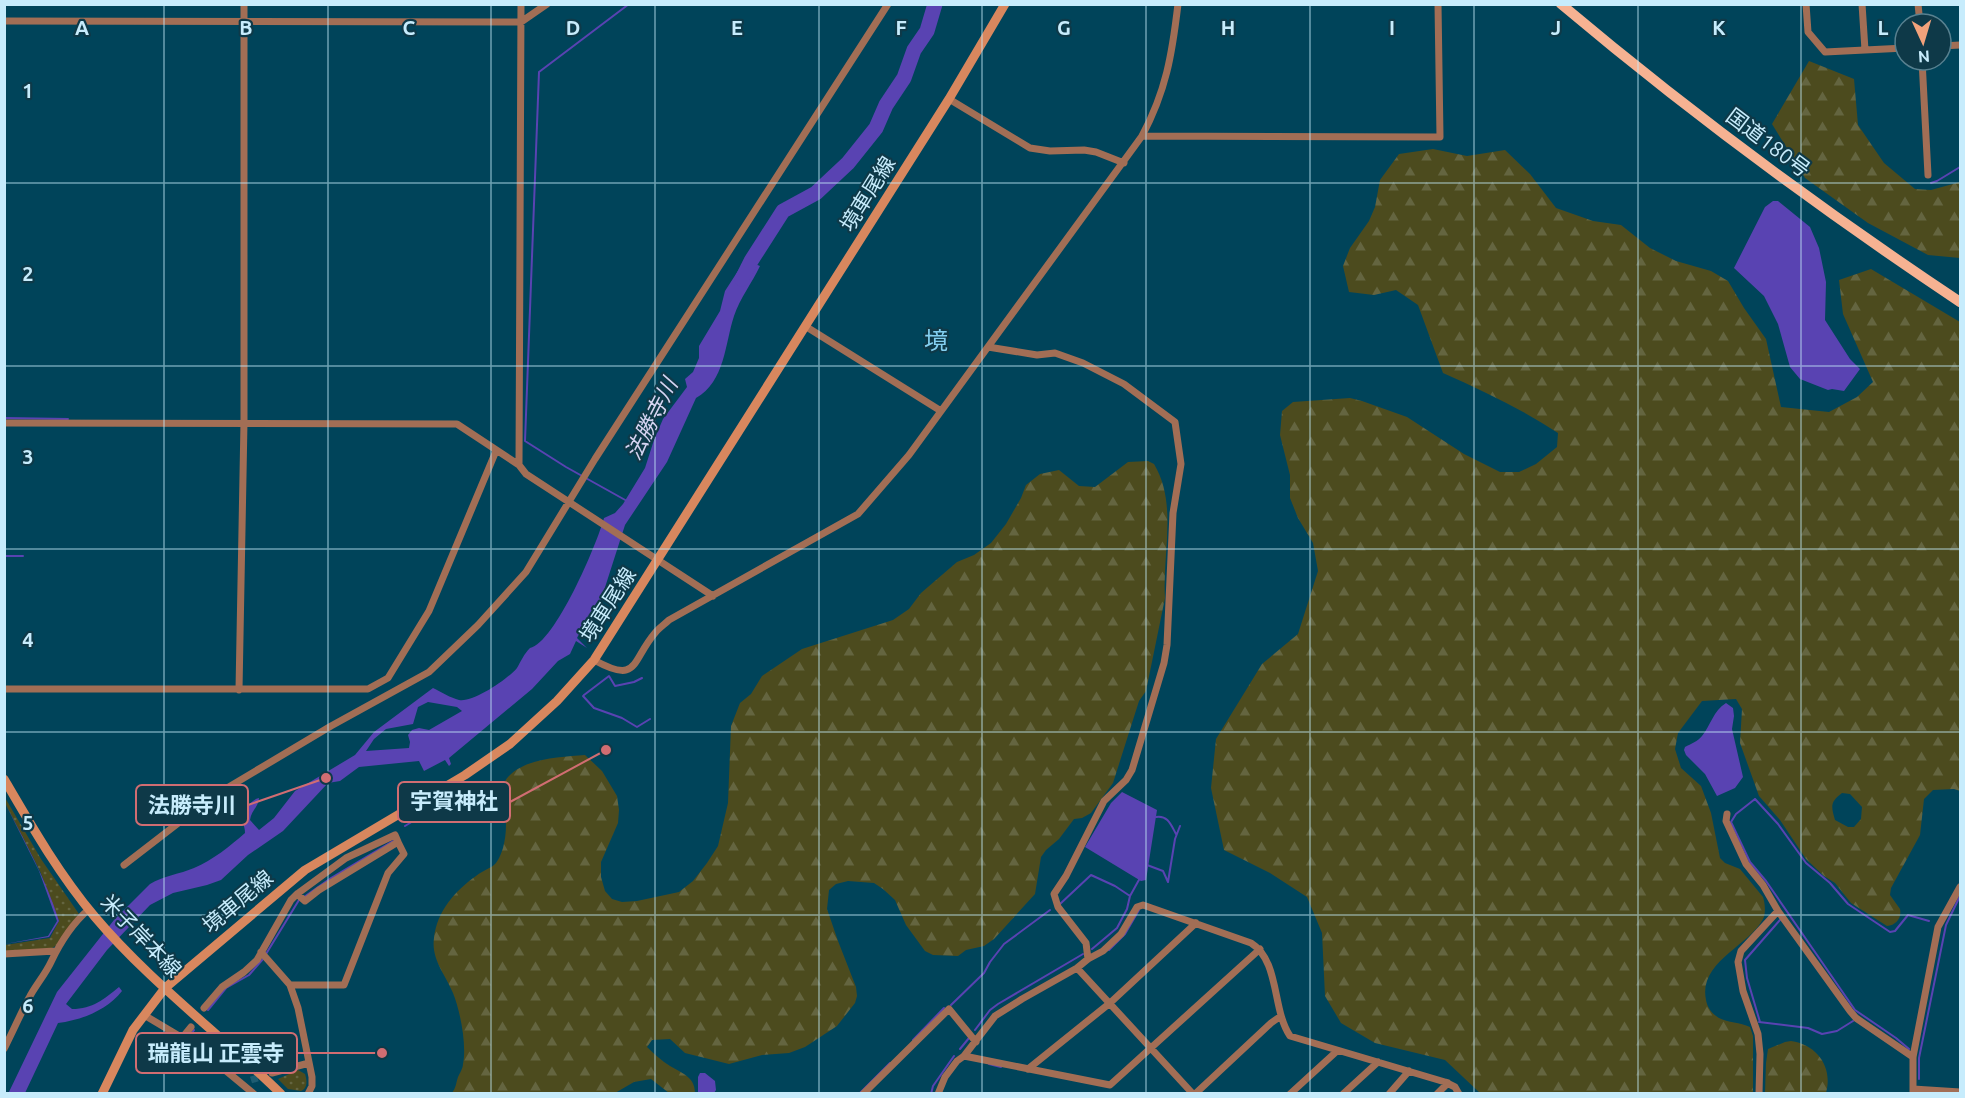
<svg xmlns="http://www.w3.org/2000/svg" width="1965" height="1098" viewBox="0 0 1965 1098" font-family="Ubuntu,'Noto Sans JP',sans-serif">
<defs>
<pattern id="grass-dots" width="8" height="8" patternUnits="userSpaceOnUse" patternTransform="scale(1.5)"><rect width="8" height="8" fill="#4c4b1e"/><path d="M2 2h.1M6 6h.1" fill="none" stroke="#646540" stroke-width="1.8" stroke-linecap="round"/></pattern>
<pattern id="forest-firs" width="22" height="20" patternUnits="userSpaceOnUse" patternTransform="scale(1.5)"><rect width="22" height="20" fill="#4c4b1e"/><path d="M5 1l3.5 6h-7zM16 11l3.5 6h-7z" fill="#646540"/></pattern>
</defs>
<rect width="100%" height="100%" fill="#00445a"/>
<path fill="url(#grass-dots)" d="M4,796L41,859L79,914L57,945L52,948L5,952V945L50,938L59,921L40,871L5,803Z
M298,1070L305,1074C307,1080 308,1088 301,1091L288,1089L278,1079Z"/>
<path fill="url(#forest-firs)" fill-rule="evenodd" d="M1809,61L1854,79L1858,125L1884,163L1915,189L1931,190L1960,182V258L1928,255L1868,223L1805,178L1772,124Z
M1433,149L1467,156L1505,150L1530,174L1556,208L1593,221L1621,225L1650,248L1676,261L1711,271L1728,281L1744,308L1766,339L1781,407L1829,412L1857,397L1873,382L1843,314L1839,280L1871,269L1960,322V791L1954,789L1933,790L1924,799L1920,835L1891,888L1890,895L1900,909C1902,918 1896,925 1887,926L1851,903L1835,883L1824,876L1806,859L1780,820L1759,796L1740,743L1742,709L1736,699L1702,701L1678,733L1675,749L1681,768L1701,786L1711,813L1720,858L1725,863L1740,869L1763,897C1765,903 1766,913 1763,919C1749,946 1698,962 1706,1000C1707,1007 1712,1014 1719,1018C1728,1023 1740,1022 1750,1027L1753,1036V1093H1480L1445,1060L1375,1043L1341,1023L1325,996L1322,933L1307,897L1270,873L1224,850L1211,788L1216,739L1262,664L1298,634L1318,571L1313,543L1298,518L1290,498V475L1280,435L1282,411L1293,402L1350,398L1362,401L1407,417L1464,454L1500,472H1519L1536,464L1557,447L1558,433C1522,409 1483,391 1443,373L1418,305L1396,290L1374,295L1349,292L1343,266L1350,248L1369,221L1375,207L1380,180L1399,154ZM1842,793L1850,794L1862,807L1861,819L1854,827H1848L1835,820C1831,806 1830,802 1842,793Z
M1148,461L1154,464C1178,504 1162,554 1165,598L1146,691L1139,701L1113,783L1091,813L1082,818L1074,819L1059,839L1046,850L1041,857L1035,894L994,939L984,946L966,950L958,956L933,955L925,951L906,925L895,900L883,889L874,883L848,881L836,884L829,890L827,909L838,941L856,987L857,996L855,1003L837,1026L805,1047L789,1053L762,1055L729,1064L685,1053L670,1039L652,1040L647,1047C654,1054 662,1061 670,1066C682,1073 695,1077 695,1093H669L651,1079L634,1082L615,1093H452C456,1088 456,1083 458,1077C460,1073 463,1068 463,1064C467,1045 460,1010 453,993C445,974 431,959 434,938C437,911 455,891 476,876C491,865 496,870 503,848C505,840 506,833 506,825C506,811 497,789 508,777C525,758 561,757 585,755L602,771L617,796L619,810L618,823L601,862V877L605,891L612,899L622,902L637,901L679,892L693,881L707,863L718,846L728,803L731,726L740,703L751,694L762,676L802,649L893,620L909,609L921,593L957,562L974,555L991,543L1006,524L1021,498L1026,485L1040,474L1059,470L1079,486L1095,487L1128,462Z
M1791,1041C1818,1045 1833,1068 1826,1093H1765L1766,1063L1768,1049L1785,1042Z"/>
<path fill="#5943b2" fill-rule="evenodd" d="M1773,201H1778L1810,227L1819,248L1826,282L1825,320L1850,359L1860,369L1844,391L1832,389L1828,390L1800,379L1790,367L1778,324L1764,296L1734,268L1765,207Z
M745,260L760,266C752,283 740,298 734,316C725,343 725,382 696,398L667,462L625,525L599,606L580,632L592,641L579,634L577,638L587,648L576,641L570,654L558,661L532,689L449,758L451,764L449,766L445,760L424,771L419,761L359,767L340,781L328,783L283,831L248,855L221,880L207,885L173,893L150,905L107,950L66,1004L72,1009C93,1009 104,999 119,987L122,991C107,1010 82,1020 58,1023L25,1093L8,1094L57,992L114,920L150,884C163,876 180,874 194,868C213,860 230,846 245,833C245,829 244,826 243,823C242,813 250,800 259,798C259,806 251,811 250,820L259,830L274,818L295,791L355,755L374,732L433,688C441,692 451,698 459,700C473,703 508,679 517,668C521,661 524,654 530,648C555,643 597,544 604,518L615,513L623,504L645,468L654,440L663,419L687,387L685,379L693,372L699,358V346L720,311L725,291ZM428,702L457,707L462,711L429,730L419,728L412,730L408,735L410,742L409,748L366,751L374,739L386,729L413,724L418,707Z
M1726,703L1733,708L1734,716L1732,729L1743,777L1735,788L1717,796L1705,774L1686,755L1684,750L1685,747C1691,744 1698,741 1702,736C1711,725 1713,711 1726,703Z
M1122,792L1157,810L1146,880L1141,881L1085,847L1111,803Z
M5,803C25,842 46,879 59,921L49,937L5,944L48,936L57,921L39,871Z
M700,1073H705L715,1081L716,1090L714,1093H698V1077Z"/>
<g fill="none" stroke-linecap="round" stroke-linejoin="round">
<path stroke="#5943b2" stroke-width="2" d="M1931,183L1937,181L1960,167
M4,418L68,419
M627,501L566,467L525,441L539,72L629,4
M4,556H23
M584,695L609,676L615,686L634,682L642,678
M583,696L594,708L622,718L637,727L650,719
M1755,799L1736,814L1731,822L1750,862L1766,881L1855,1010L1896,1038L1909,1049
M1755,799L1778,824L1806,863L1830,883L1848,904L1890,932L1895,931L1908,915L1929,921
M451,801L468,791
M1156,817C1168,815 1171,825 1176,834
M405,826L428,812
M1147,865L1163,871L1168,882L1175,839L1180,826
M304,897L331,878L393,841
M1060,904L1091,875L1115,886L1130,896
M1092,949L1117,928L1127,909L1130,896L1140,878
M1109,950L1125,934L1139,910
M266,954L299,900
M951,1005L984,973L990,962L1004,944L1050,910
M208,1010L226,988L249,975L263,959
M1759,1022L1808,1028L1822,1034L1837,1031L1853,1021
M1760,1022L1747,978L1745,960L1780,920
M975,1030L990,1010L998,1004L1083,954
M190,1036L194,1030
M913,1040L944,1008
M960,1049L969,1038
M183,1051L185,1045
M989,1064L1001,1067
M1919,1079V1058L1946,925L1960,896
M859,1094L890,1063
M931,1094L933,1086L954,1056"/>
<path stroke="#5943b2" stroke-width="15" d="M742,279L751,261L783,211L816,193L848,163L876,128L886,105L904,78L914,50L927,31L935,4"/>
<path stroke="#1e5d72" stroke-width="7" stroke-dasharray="7 3.5" stroke-linecap="butt" d="M251,1080L264,1076"/>
<path stroke="#a26e55" stroke-width="7" d="M1806,4L1808,32L1825,52L1905,48
M1862,4L1865,50
M1918,4L1920,24
M4,21L521,22L547,4
M1941,46L1960,45
M1922,60L1928,175
M949,99L1030,148L1050,151L1084,150L1096,152L1124,163
M1142,136L1440,137L1438,4
M805,326L941,411
M988,347L1037,355L1055,353L1083,363L1124,384L1175,422L1181,464L1173,513L1167,645L1164,663L1132,770L1126,780L1104,801L1066,876L1054,894L1058,907L1086,943L1088,959
M4,423L457,424L519,465L526,474L713,596
M519,465L521,4
M594,660C639,685 631,661 655,633C659,628 665,624 669,620L858,514L909,455L1142,136C1166,91 1172,55 1178,4
M4,689H368L388,678L429,611L496,451
M239,690L244,422V4
M1727,814L1726,821L1746,864L1763,885L1778,911L1850,1011L1856,1018L1913,1057
M124,865L212,797L331,726L429,672L478,625L526,572L595,459L888,4
M261,952L290,985H344L388,873L404,854L398,842
M4,954L55,951
M1077,968L1193,1094
M290,985L298,1008L312,1077V1086L308,1094
M204,1008L222,987L244,972L257,960L291,900L297,894L346,858L395,835L398,842L319,890L305,901L297,894
M144,1015L196,1046L254,1094
M182,1038L191,1027
M4,1049C12,1033 20,1015 29,998C35,986 45,975 51,962C60,943 72,924 89,909
M964,1056L1110,1085L1260,949
M1028,1069L1110,1003L1196,923
M272,1073L309,1063
M1913,1089L1960,1092
M863,1094L949,1009L976,1042
M938,1094L945,1077L957,1061L964,1056L995,1016L1022,999L1077,968L1088,959L1103,951L1121,934L1137,907L1143,905L1251,943C1280,961 1272,1010 1290,1036L1445,1082L1455,1087L1459,1094
M1195,1094L1271,1023L1281,1016
M1290,1094L1337,1051
M1343,1094L1378,1062
M1389,1094L1409,1071
M1437,1094L1448,1083
M1759,1094L1760,1054L1758,1034L1743,991L1738,962L1741,951L1778,911
M1913,1094V1057L1938,927L1960,887"/>
<path stroke="#d8875e" stroke-width="9" d="M4,779C32,827 59,874 95,917C149,981 220,1034 281,1094
M102,1094L133,1030L165,988L305,870L465,775L510,744L557,701L594,660L949,99L1005,4"/>
<path stroke="#f6b292" stroke-width="10" d="M1561,4C1688,111 1822,210 1960,302"/>
</g>
<path fill="none" stroke="#c7ecfc" stroke-width="1.5" stroke-opacity="0.55" d="M164,4V1094M328,4V1094M491,4V1094M655,4V1094M819,4V1094M982,4V1094M1146,4V1094M1310,4V1094M1474,4V1094M1638,4V1094M1801,4V1094M4,183H1960M4,366H1960M4,549H1960M4,732H1960M4,915H1960"/>
<g text-anchor="middle" stroke-width="4.5" stroke-linejoin="round" paint-order="stroke">
<g font-size="21" fill="#c7ecfc" stroke="#0e3948">
<text transform="translate(1768 143) rotate(37)" y="7">国道180号</text>
<text transform="translate(868 194) rotate(-58)" y="7">境車尾線</text>
<text transform="translate(608 605) rotate(-57)" y="7">境車尾線</text>
<text transform="translate(238 902) rotate(-40)" y="7">境車尾線</text>
<text transform="translate(141 936) rotate(46)" y="7">米子岸本線</text>
</g>
<g font-size="22" font-style="italic" fill="#d5d4f1" stroke="#0e3948">
<text transform="translate(651 419) rotate(-63)" y="8">法勝寺川</text>
</g>
<g font-size="24" fill="#83cff0" stroke="#0e3948">
<text x="936" y="349">境</text>
</g>
</g>
<g font-size="20" text-anchor="middle" font-weight="bold" fill="#c7ecfc" stroke="#0e3948" stroke-width="4.5" stroke-linejoin="round" paint-order="stroke">
<text x="82" y="35">A</text>
<text x="246" y="35">B</text>
<text x="409" y="35">C</text>
<text x="573" y="35">D</text>
<text x="737" y="35">E</text>
<text x="901" y="35">F</text>
<text x="1064" y="35">G</text>
<text x="1228" y="35">H</text>
<text x="1392" y="35">I</text>
<text x="1556" y="35">J</text>
<text x="1719" y="35">K</text>
<text x="1883" y="35">L</text>
<text x="28" y="98">1</text>
<text x="28" y="281">2</text>
<text x="28" y="464">3</text>
<text x="28" y="647">4</text>
<text x="28" y="830">5</text>
<text x="28" y="1013">6</text>
</g>
<path fill="none" stroke="#d16d72" stroke-width="2" d="M606 750L510 802M326 778L248 805M382 1053L297 1053"/>
<g fill="#d16d72" stroke="#0e3948" stroke-width="2">
<circle cx="606" cy="750" r="6"/>
<circle cx="326" cy="778" r="6"/>
<circle cx="382" cy="1053" r="6"/>
</g>
<g fill="#0e3948" stroke="#d16d72" stroke-width="2">
<rect x="398" y="782" width="112" height="40" rx="6"/>
<rect x="136" y="785" width="112" height="40" rx="6"/>
<rect x="136" y="1033" width="161" height="40" rx="6"/>
</g>
<g font-size="22" text-anchor="middle" font-weight="bold" fill="#c7ecfc">
<text x="454" y="809">宇賀神社</text>
<text x="192" y="813">法勝寺川</text>
<text x="216" y="1061">瑞龍山 正雲寺</text>
</g>
<rect width="1965" height="1098" fill="none" stroke="#c7ecfc" stroke-width="12"/>
<g transform="translate(1923 42) rotate(176)"><circle r="28" fill="#0e3948" stroke="#588190" stroke-width="1.5"/>
<path d="M0-4.5L10 22L0 15L-10 22Z" fill="#f1a27b"/>
<text y="-9" font-size="16" font-weight="bold" text-anchor="middle" fill="#c7ecfc">N</text>
</g>
</svg>
